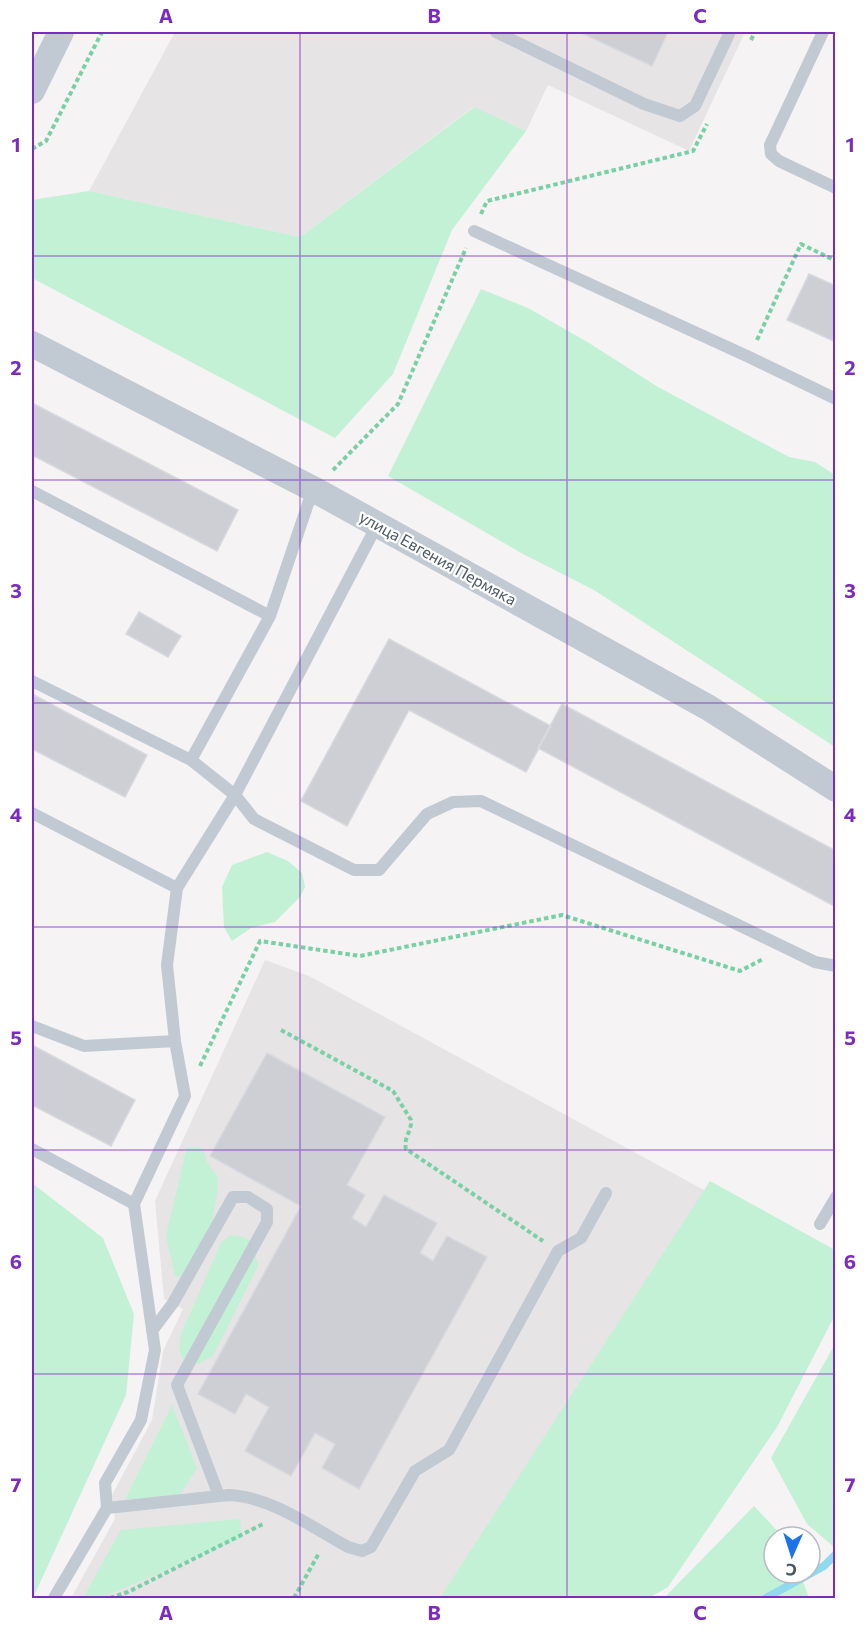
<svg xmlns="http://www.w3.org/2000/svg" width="867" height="1630" viewBox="0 0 867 1630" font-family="Commissioner,sans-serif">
<rect width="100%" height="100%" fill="#f5f3f3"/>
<path fill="#e6e4e5" d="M175,32H745L689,151L548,85L526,131L473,107L300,237L89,191Z
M265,960L309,976L835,1261L667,1585L650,1598H71L115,1519L112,1495L152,1420L163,1351L183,1309L164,1299L155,1201Z"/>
<path fill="#c3f1d5" d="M474,107L526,131L452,230L393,374L335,438L32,278V200L89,191L300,237Z
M481,289L528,308L589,343L658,387L789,457L815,462L835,475V747L594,590L523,554L388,476Z
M267,852L288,861L302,873L305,887L300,897L275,922L251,928L232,941L224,927L222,887L232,865Z
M187,1147L203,1148L207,1162L218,1177V1190L211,1227L185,1277L175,1276L166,1236Z
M710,1181L835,1250V1315L777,1427L668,1587L649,1598H440Z
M32,1183L103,1238L134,1314L126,1395L33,1598H32Z
M230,1235L244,1237L253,1243L258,1266L213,1356L198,1364L184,1363L179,1348L181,1334L221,1243Z
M835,1344V1548L807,1524L771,1458Z
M172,1405L197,1468L178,1498L125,1499Z
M754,1506L783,1537H774V1573H800L809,1598H664Z
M240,1519L242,1538L101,1598H83L121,1530Z"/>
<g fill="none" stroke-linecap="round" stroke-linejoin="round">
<path stroke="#90daee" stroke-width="8" d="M766,1598L824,1566L836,1554"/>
</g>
<path fill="#cdcfd5" stroke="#d7d9de" stroke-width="1.5" d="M579,32H668L652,66Z
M809,274L836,286V342L787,320Z
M32,403L238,510L217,551L32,455Z
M139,612L181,636L168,657L126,634Z
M389,639L551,726L526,772L409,710L347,826L301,801Z
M32,694L147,755L125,797L32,749Z
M562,704L836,851V907L538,748Z
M32,1045L135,1100L111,1146L32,1105Z
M267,1053L385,1117L347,1185L365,1195L352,1218L366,1227L384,1195L437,1223L420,1253L433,1261L447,1236L487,1257L359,1489L322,1468L335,1444L315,1433L291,1476L245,1451L269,1407L246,1394L235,1414L198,1394L301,1206L210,1156Z"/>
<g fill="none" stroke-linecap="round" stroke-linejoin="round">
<path stroke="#7ad0a6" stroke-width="4" stroke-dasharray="4.5 3" stroke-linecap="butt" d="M751,40L755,32
M32,149L46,141L102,32
M481,214L487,201L693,151L707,124
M757,340L801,244L836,261
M333,470L398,404L466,248
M281,1030L393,1091L411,1120C412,1131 403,1138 406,1149L543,1241
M200,1066L260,941L360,956L562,915L740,971L763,959
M110,1598L128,1592L263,1524
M294,1598L319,1553"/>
<path stroke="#c1cad2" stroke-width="12" d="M496,32L644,104L680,116L695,106L730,32
M823,32L770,145L771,154L779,161L836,188
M474,231L749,357L836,399
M32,491L270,616
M32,681L191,760L235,795L254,819L354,870H379L427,814L453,802L481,801L815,962L836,966
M191,760L270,616L313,489
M32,813L177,888
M32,1026L84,1046L175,1041
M32,1149L134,1204
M820,1224L836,1197
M152,1331L173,1303L233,1197H248L267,1209V1222L177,1385L219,1496
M107,1508L229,1495C272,1497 311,1527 348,1547L362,1551L371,1547L415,1471L449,1450L558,1251L581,1238L606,1193
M54,1598L107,1508L105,1483L141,1420L155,1350L134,1204L185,1096L175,1041L167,965L177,888L235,795L377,525"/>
<path stroke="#c1cad2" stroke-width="26" d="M32,91L61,32
M32,344L313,489L709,708L836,789"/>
</g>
<path fill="none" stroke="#7b2cbf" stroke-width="1.5" stroke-opacity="0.55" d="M300,32V1598M567,32V1598M32,256H836M32,480H836M32,703H836M32,927H836M32,1150H836M32,1374H836"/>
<g text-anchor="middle" stroke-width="4.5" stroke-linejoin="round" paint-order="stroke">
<g font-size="16" fill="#4a5661" stroke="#fff">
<text transform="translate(438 558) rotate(29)" y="6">улица Евгения Пермяка</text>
</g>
</g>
<rect width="867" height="1630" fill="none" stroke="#ffffff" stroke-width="66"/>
<g transform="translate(792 1555) rotate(183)"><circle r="28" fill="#ffffff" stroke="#b7bbc0" stroke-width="1.5"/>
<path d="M0-4.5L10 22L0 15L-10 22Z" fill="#1a73e8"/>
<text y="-9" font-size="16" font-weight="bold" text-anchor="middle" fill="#4a5661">С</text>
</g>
<rect x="33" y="33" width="801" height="1564" fill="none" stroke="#7b2cbf" stroke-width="2"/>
<g font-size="20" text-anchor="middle" font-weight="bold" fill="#7b2cbf">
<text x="166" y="23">A</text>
<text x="434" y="23">B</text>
<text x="700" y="23">C</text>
<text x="16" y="152">1</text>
<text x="850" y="152">1</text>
<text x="16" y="375">2</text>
<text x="850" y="375">2</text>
<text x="16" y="598">3</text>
<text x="850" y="598">3</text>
<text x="16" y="822">4</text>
<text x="850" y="822">4</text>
<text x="16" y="1045">5</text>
<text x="850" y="1045">5</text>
<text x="16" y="1269">6</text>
<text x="850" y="1269">6</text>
<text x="16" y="1492">7</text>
<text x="850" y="1492">7</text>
<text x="166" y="1620">A</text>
<text x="434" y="1620">B</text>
<text x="700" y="1620">C</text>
</g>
</svg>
